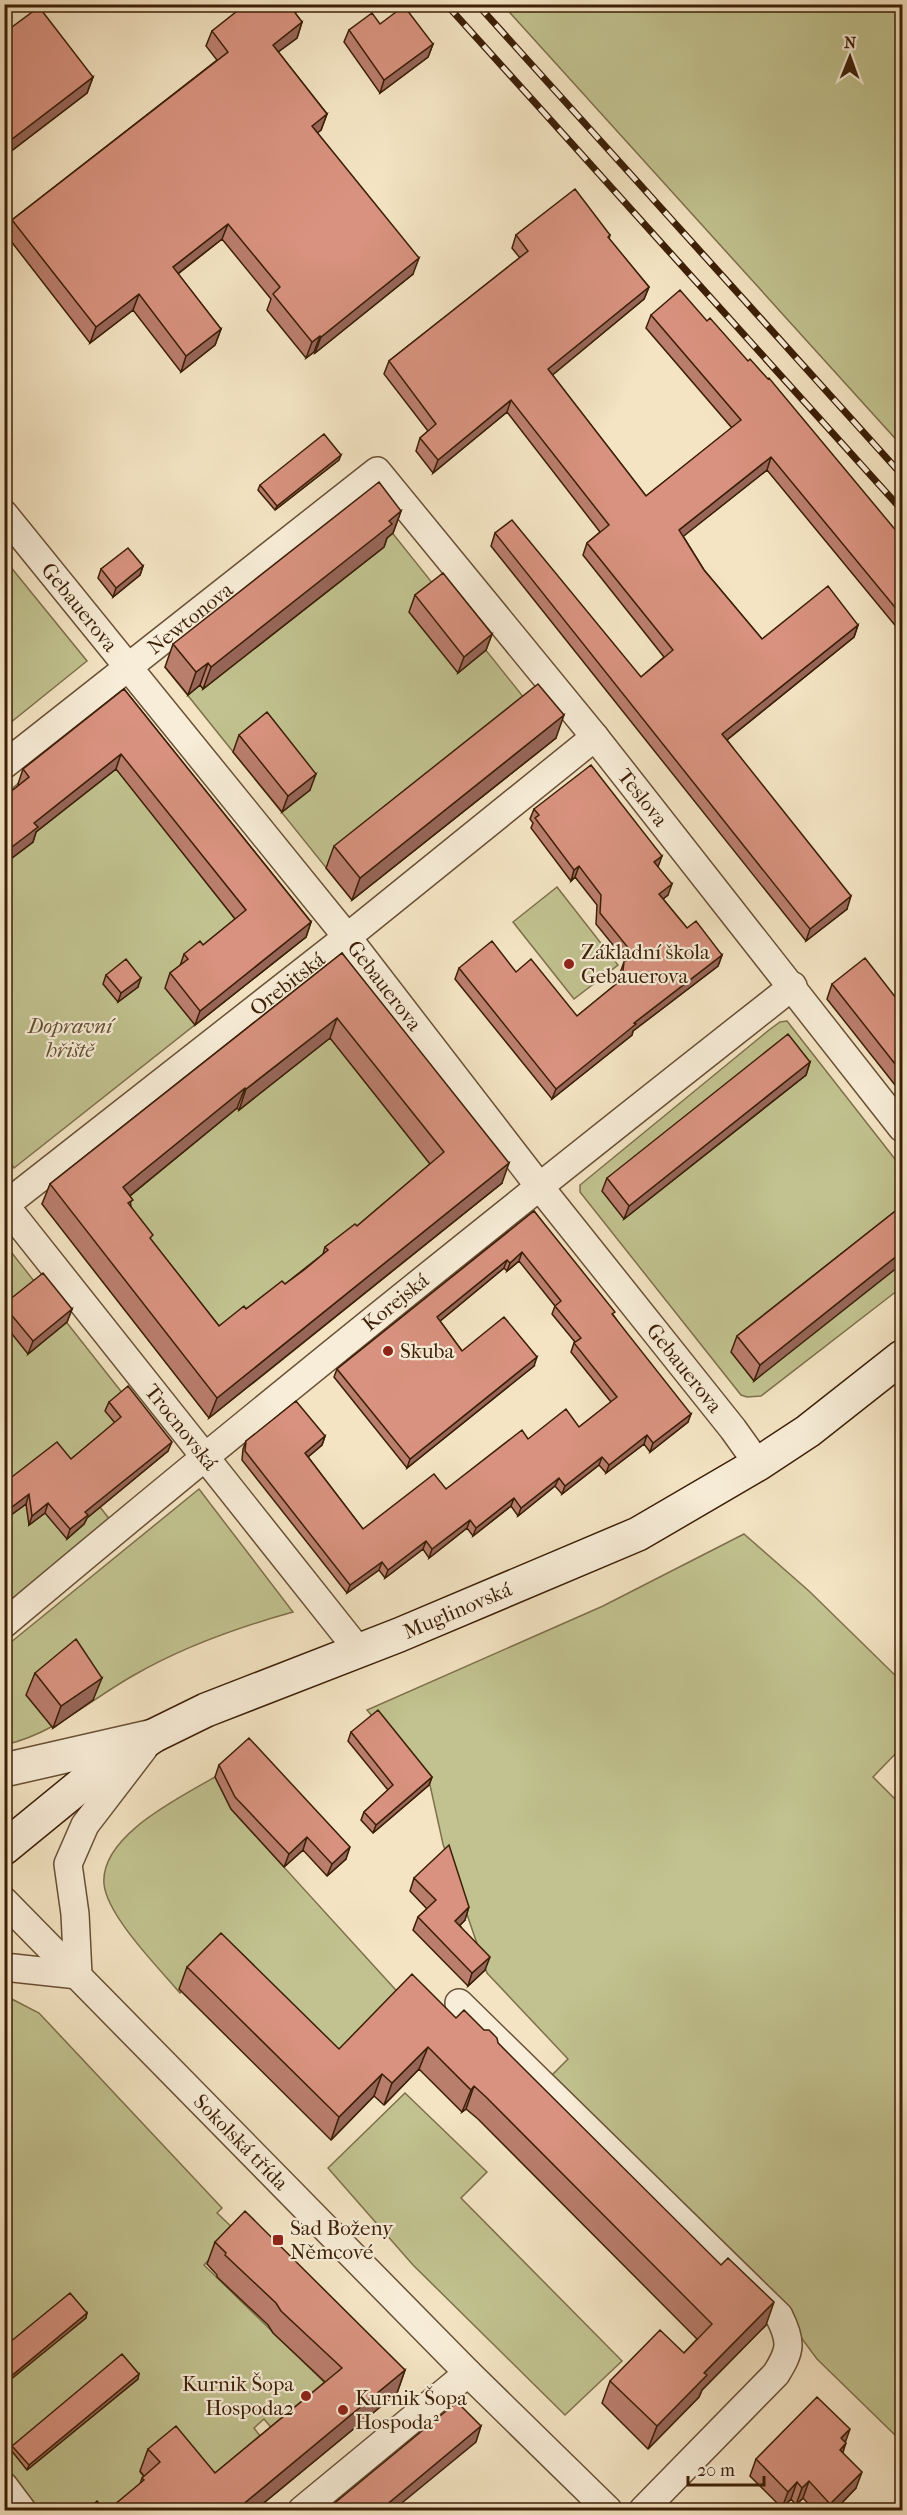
<svg xmlns="http://www.w3.org/2000/svg" width="907" height="2515" viewBox="0 0 907 2515" font-family="'IM FELL French Canon',serif">
<rect width="100%" height="100%" fill="#f4e4c3"/>
<filter id="stains"><feTurbulence type="fractalNoise" baseFrequency=".00333" numOctaves="4"/><feColorMatrix values="0 0 0 0 .2 0 0 0 0 .09 0 0 0 0 .02 0 0 0 .5 -.17"/></filter>
<radialGradient id="worn" r=".72"><stop offset=".6" stop-color="#630" stop-opacity="0"/><stop offset="1" stop-color="#630" stop-opacity=".3"/></radialGradient>
<path fill="#c1c28f" stroke="#7e704b" stroke-width="1.5" d="M503,5H902V446Z
M370,505L556,738L352,900L165,667Z
M5,560L87,661L5,727H4Z
M91,725L237,851L306,937L14,1168L5,1156V794Z
M557,887L618,965L574,999L513,922Z
M287,1010L443,1108L502,1183L256,1381L206,1414L42,1204Z
M787,1021L902,1168V1287L761,1396L747,1397L741,1395L580,1192V1185L769,1030L780,1022Z
M4,1243L168,1451L100,1507L114,1525L4,1615Z
M199,1489L293,1612C239,1627 185,1646 136,1674C89,1700 58,1732 5,1745V1647Z
M744,1534L809,1591L902,1682V1747L873,1777L902,1806V2428L895,2435L817,2359L800,2336L782,2303L552,2075L568,2059L487,1973L443,1844L430,1785L367,1710L603,1606Z
M215,1777L231,1809L404,1999L340,2062L212,1959L180,1993C159,1968 107,1916 104,1884C100,1836 179,1798 215,1777Z
M4,1995L39,2013L222,2208L217,2213L236,2231L204,2265L326,2384L280,2438L264,2419L254,2428L266,2444L224,2479L167,2450L140,2472L165,2504L185,2510H5Z
M405,2093L487,2172L461,2198L622,2361L565,2415L413,2265L328,2168Z"/>
<g fill="none" stroke-linecap="round" stroke-linejoin="round">
<defs>
<g id="minor">
<path id="s1" d="M4,514L347,937L539,1186L733,1429L758,1464"/>
<path id="s2" d="M4,765L377,471L595,737L902,1128"/>
<path id="s3" d="M4,1204L359,1651"/>
<path id="s4" d="M4,1206L361,926L595,737"/>
<path id="s5" d="M4,1624C263,1406 527,1195 793,986"/>
<path id="s6" d="M4,1901L468,2373L608,2510"/>
<path d="M4,1967L78,1975"/>
<path d="M78,1975L75,1914L68,1864L85,1825L144,1748"/>
<path d="M459,2003L779,2316C792,2342 791,2350 776,2374L643,2510"/>
<path d="M4,2486L22,2510"/>
<path d="M302,2510L468,2373"/>
</g>
<path id="tertiary" d="M4,1770L153,1736"/>
<g id="secondary">
<path id="s7" d="M4,1848L81,1785L153,1736L206,1710L399,1635L638,1534L758,1464L808,1431L902,1357"/>
</g>
</defs>
<use href="#minor" stroke="#6a5036" stroke-width="30"/>
<use href="#tertiary" stroke="#6a5036" stroke-width="36"/>
<use href="#secondary" stroke="#3c1f07" stroke-width="36"/>
<use href="#minor" stroke="#f8edd8" stroke-width="27"/>
<use href="#tertiary" stroke="#f8edd8" stroke-width="33"/>
<use href="#secondary" stroke="#f8edd8" stroke-width="33"/>
<defs>
<path id="rail" d="M446,4L902,510
M477,4L902,475"/>
</defs>
<use href="#rail" stroke="#3c1f07" stroke-width="7"/>
<use href="#rail" stroke="#f8edd8" stroke-width="4.5" stroke-dasharray="14" stroke-linecap="butt"/>
</g>
<path fill="#ba7e6d" stroke="#3c1f07" stroke-width="1.5" fill-rule="evenodd" d="M295,13L302,22L297,38L278,52L327,114L321,130L317,133L413,274L315,353L314,352L306,358L267,310L271,299L222,239L178,274L221,329L215,345L181,372L133,310L90,343L7,236L12,220L217,60L206,46L212,31Z
M380,24L433,44L428,57L380,93L344,42L349,30Z
M4,33L93,77L87,93L6,155L4,153Z
M516,235H610L609,239L649,287L644,299L552,375L646,496L732,428L646,328L651,315L707,321L903,539V635L767,470L683,536L704,570L762,639L858,625L854,637L727,740L847,909L806,941L491,546L495,533L641,677L664,657L583,555L587,543L600,532L507,412L433,473L416,451L420,438L428,431L384,374L389,361L520,258L512,248Z
M339,460L275,510L258,490L260,485Z
M401,511L393,533L387,538L384,547L203,689L200,685L188,695L165,667L173,644Z
M143,566L140,575L113,597L98,578L101,569Z
M415,595L492,634L486,650L458,673L409,612Z
M124,689L311,922L306,937L195,1025L165,988L170,973L180,966L184,954L203,945L235,919L116,769L36,832L33,842L4,864V797L19,785L18,784L23,769Z
M239,735L310,790L282,812L233,752Z
M556,738L352,900L326,868L334,846Z
M534,809L658,867L668,895L663,899L687,928L722,955L718,966L633,1031L632,1035L552,1099L455,979L459,968L516,972L577,1016L619,982L620,973L624,962L626,961L596,924L597,905L575,877L571,881L531,828L533,823L530,819Z
M342,953L502,1183L209,1418L42,1204L50,1184ZM330,1038L430,1164L357,1226L325,1247L323,1254L285,1284L219,1326L151,1240L131,1207L130,1196L237,1108L239,1110Z
M106,975L138,987L118,1002L103,984Z
M832,984L903,1007V1095L827,999Z
M810,1062L806,1075L624,1219L602,1191L607,1178Z
M903,1205L754,1381L731,1352L737,1336Z
M534,1211L614,1316L688,1422L650,1452L644,1444L606,1473L599,1465L562,1494L555,1486L518,1516L511,1506L473,1536L467,1528L429,1558L423,1549L385,1578L379,1570L347,1593L242,1460L243,1449L246,1441L325,1436L322,1445L308,1457L363,1529L446,1489L528,1439L579,1427L611,1402L571,1352L574,1343L575,1342L552,1314L555,1306L519,1261L507,1271L504,1268L440,1321L462,1351L534,1366L407,1468L334,1377L337,1369Z
M4,1304L72,1309L67,1322L28,1354L4,1324Z
M109,1402L168,1451L87,1518L84,1524L67,1539L45,1513L29,1525L26,1504L4,1520V1483L71,1459L115,1423L105,1411Z
M35,1673L93,1700L53,1728L26,1695Z
M351,1732L432,1777L429,1785L373,1833L361,1820L364,1812L388,1790L348,1741Z
M219,1765L346,1859L327,1876L303,1850L284,1867L231,1809L215,1777Z
M414,1878L465,1920L460,1925L485,1970L468,1986L413,1930L418,1917L427,1909L410,1891Z
M187,1967L339,2049L456,2018L498,2043L766,2325L702,2390L699,2397L648,2449L602,2403L610,2381L684,2353L697,2339L478,2119L466,2109L462,2112L419,2069L384,2105L374,2096L331,2140L179,1989Z
M215,2242L405,2370L397,2393L254,2511H107L140,2484L142,2478L144,2476L140,2471L148,2449L215,2473L325,2382L273,2333L268,2325L217,2277V2275L207,2264Z
M138,2379L27,2470L11,2450L12,2446Z
M845,2442L843,2453L856,2488L834,2511H815L803,2498L796,2505L791,2499L782,2508L750,2476L756,2459Z"/>
<path fill="#976659" stroke="#3c1f07" stroke-width="1.5" d="M292,4H306L284,22L290,6Z
M302,22L297,38L267,60L273,45Z
M433,44L428,57L380,93L384,80Z
M93,77L87,93L6,155L12,139Z
M327,114L321,130L306,142L312,126Z
M228,224L222,239L167,282L173,267Z
M419,258L413,274L315,353L321,337Z
M649,287L644,299L544,382L548,369Z
M139,294L133,310L90,343L96,327Z
M221,329L215,345L181,372L186,356Z
M320,336L314,352L306,358L312,342Z
M511,400L507,412L433,473L438,460Z
M341,455L339,460L275,510L277,506Z
M771,457L767,470L675,543L679,530Z
M401,511L393,533L387,538L384,547L203,689L211,667Z
M143,566L140,575L113,597L116,588Z
M858,625L854,637L718,747L722,734Z
M492,634L486,650L458,673L464,657Z
M208,663L200,685L188,695L196,672Z
M564,715L556,738L352,900L360,878Z
M121,754L116,769L36,832L33,842L4,864V853L34,823Z
M316,774L310,790L282,812L288,796Z
M662,856L658,867L654,862Z
M579,866L575,877L571,881L574,870Z
M672,884L668,895L655,905L659,894Z
M851,896L847,909L806,941L810,929Z
M311,922L306,937L195,1025L200,1011Z
M722,955L718,966L633,1031L632,1035L552,1099L556,1089L634,1023Z
M141,978L138,987L118,1002L121,993Z
M337,1018L330,1038L239,1110L246,1089Z
M810,1062L806,1075L624,1219L629,1206Z
M245,1088L237,1108L116,1207L123,1187Z
M509,1163L502,1183L209,1418L217,1398Z
M903,1251V1263L754,1381L760,1365Z
M522,1252L519,1261L507,1271L510,1263Z
M507,1260L504,1268L434,1326L437,1317Z
M72,1309L67,1322L28,1354L33,1341Z
M537,1357L534,1366L407,1468L410,1459Z
M691,1414L688,1422L650,1452L653,1443Z
M647,1435L644,1444L606,1473L609,1465Z
M325,1436L322,1445L302,1462L305,1453Z
M172,1442L168,1451L87,1518L84,1524L67,1539L70,1529L85,1512Z
M602,1457L599,1465L562,1494L565,1486Z
M559,1478L555,1486L518,1516L521,1508Z
M29,1494L26,1504L4,1520V1513Z
M514,1498L511,1506L473,1536L476,1528Z
M48,1503L45,1513L29,1525L32,1516Z
M470,1520L467,1528L429,1558L432,1549Z
M426,1541L423,1549L385,1578L388,1570Z
M382,1562L379,1570L347,1593L350,1585Z
M102,1678L93,1700L53,1728L61,1706Z
M432,1777L429,1785L373,1833L376,1825Z
M307,1837L303,1850L284,1867L289,1854Z
M350,1847L346,1859L327,1876L332,1864Z
M469,1907L465,1920L451,1934L455,1921Z
M490,1957L485,1970L468,1986L472,1973Z
M428,2047L419,2069L384,2105L392,2083Z
M382,2074L374,2096L331,2140L339,2117Z
M474,2086L466,2109L462,2112L471,2090Z
M774,2302L766,2325L702,2390L699,2397L648,2449L657,2426L704,2373Z
M87,2313L86,2318L4,2385V2382Z
M405,2370L397,2393L254,2511H235Z
M139,2374L138,2379L27,2470L29,2465Z
M481,2426L476,2442L392,2511H379Z
M850,2429L844,2446L841,2438Z
M846,2443L840,2460V2450Z
M862,2472L856,2488L834,2511H828L830,2504Z
M809,2481L803,2498L796,2505L802,2488Z
M797,2482L791,2499L782,2508L788,2492Z"/>
<path fill="#d8927f" stroke="#3c1f07" stroke-width="1.5" fill-rule="evenodd" d="M246,4H292L290,6L302,22L273,45L327,114L312,126L419,258L321,337L320,336L312,342L273,294L280,287L228,224L173,267L221,329L186,356L139,294L96,327L12,220L228,52L212,31Z
M404,6L433,44L384,80L349,30L372,13L380,24Z
M39,7L93,77L12,139L4,129V33Z
M575,189L610,235L608,237L649,287L548,369L646,496L741,420L651,315L680,290L707,321L710,318L748,361L750,359L768,379L769,378L903,539V617L771,457L679,530L704,570L762,639L828,586L858,625L722,734L851,896L810,929L495,533L512,520L641,677L673,650L587,543L609,525L511,400L438,460L420,438L436,424L389,361L528,251L516,235Z
M324,434L341,455L277,506L260,485Z
M379,482L401,511L389,521L392,524L211,667L208,663L196,672L173,644Z
M128,548L143,566L116,588L101,569Z
M443,573L492,634L464,657L415,595Z
M538,684L564,715L360,878L334,846Z
M124,689L311,922L200,1011L170,973L188,959L184,954L200,941L203,945L246,910L121,754L34,823L38,827L4,853V797L29,777L23,769Z
M267,712L316,774L288,796L239,735Z
M591,765L662,856L654,862L672,884L659,894L687,928L696,921L722,955L634,1023L636,1024L556,1089L459,968L492,941L516,972L531,959L577,1016L622,979L624,962L634,955L600,913L601,895L579,866L574,870L535,818L539,815L534,809Z
M342,953L509,1163L217,1398L50,1184ZM337,1018L444,1152L357,1226L355,1224L325,1247L328,1250L304,1270L285,1284L282,1281L246,1309L244,1306L219,1326L150,1238L153,1235L128,1203L133,1200L123,1187L245,1088L246,1089Z
M865,958L903,1007V1074L832,984Z
M126,959L141,978L121,993L106,975Z
M788,1034L810,1062L629,1206L607,1178Z
M903,1205V1251L760,1365L737,1336Z
M534,1211L615,1312L612,1314L691,1414L653,1443L647,1435L609,1465L602,1457L565,1486L559,1478L521,1508L514,1498L476,1528L470,1520L432,1549L426,1541L388,1570L382,1562L350,1585L245,1451L246,1441L296,1401L325,1436L305,1453L363,1529L434,1474L446,1489L522,1430L528,1439L566,1409L579,1427L617,1397L574,1343L581,1338L555,1306L561,1301L522,1252L510,1263L507,1260L437,1317L462,1351L504,1317L537,1357L410,1459L337,1369Z
M43,1273L72,1309L33,1341L4,1306V1304Z
M128,1386L172,1442L85,1512L88,1515L70,1529L48,1503L32,1516L29,1494L4,1513V1483L57,1442L71,1459L121,1417L109,1402Z
M76,1639L102,1678L61,1706L35,1673Z
M378,1710L432,1777L376,1825L364,1812L393,1785L351,1732Z
M249,1738L350,1847L332,1864L307,1837L289,1854L235,1797L219,1765Z
M449,1845L469,1907L455,1921L490,1957L472,1973L418,1917L436,1900L414,1878Z
M221,1933L339,2049L412,1974L456,2018L464,2010L484,2030H489L497,2038L498,2043L721,2265L728,2258L774,2302L704,2373L707,2375L657,2426L610,2381L660,2330L684,2353L712,2324L486,2097L474,2086L471,2090L428,2047L392,2083L382,2074L339,2117L187,1967Z
M245,2211L405,2370L235,2511H107L144,2480L142,2478L160,2462L148,2449L176,2426L215,2473L342,2368L281,2311L276,2303L225,2255L226,2253L215,2242Z
M70,2293L87,2313L4,2382V2347Z
M122,2354L139,2374L29,2465L12,2446Z
M817,2397L850,2429L841,2438L846,2443L840,2450L862,2472L830,2504L809,2481L802,2488L797,2482L788,2492L756,2459Z
M457,2402L481,2426L379,2511H325Z
M97,2501L105,2511H86Z"/>
<g fill="#8f2418" stroke="#f8edd8" stroke-width="2">
<circle cx="569" cy="964" r="6"/>
<circle cx="388" cy="1351" r="6"/>
<rect x="272" y="2234" width="12" height="12" rx="3"/>
<circle cx="306" cy="2396" r="6"/>
<circle cx="343" cy="2410" r="6"/>
</g>
<g text-anchor="middle" stroke-width="4.5" stroke-linejoin="round" paint-order="stroke">
<g font-size="21" fill="#3c1f07" stroke="#f8edd8">
<text dy="7" stroke="none"><textPath href="#s1" startOffset="120">Gebauerova</textPath></text>
<text dy="7" stroke="none"><textPath href="#s2" startOffset="237">Newtonova</textPath></text>
<text dy="7" stroke="none"><textPath href="#s2" startOffset="896">Teslova</textPath></text>
<text dy="7" stroke="none"><textPath href="#s4" startOffset="360">Orebitská</textPath></text>
<text dy="7" stroke="none"><textPath href="#s1" startOffset="606">Gebauerova</textPath></text>
<text dy="7" stroke="none"><textPath href="#s5" startOffset="507">Korejská</textPath></text>
<text dy="7" stroke="none"><textPath href="#s1" startOffset="1092">Gebauerova</textPath></text>
<text dy="7" stroke="none"><textPath href="#s3" startOffset="285">Trocnovská</textPath></text>
<text dy="7" stroke="none"><textPath href="#s7" startOffset="516">Muglinovská</textPath></text>
<text dy="7" stroke="none"><textPath href="#s6" startOffset="338">Sokolská třída</textPath></text>
</g>
<g font-size="21" fill="#3c1f07" stroke="#f8edd8" text-anchor="start">
<text x="581" y="959">Základní škola<tspan x="581" dy="24">Gebauerova</tspan></text>
<text x="400" y="1358">Skuba</text>
<text x="290" y="2235">Sad Boženy<tspan x="290" dy="24">Němcové</tspan></text>
<text x="294" y="2391" text-anchor="end">Kurnik Šopa<tspan x="294" dy="24">Hospoda2</tspan></text>
<text x="355" y="2405">Kurnik Šopa<tspan x="355" dy="24">Hospoda²</tspan></text>
</g>
<g font-size="21" font-style="italic" fill="#645030" stroke="#f8edd8">
<text x="70" y="1033">Dopravní<tspan x="70" dy="24">hřiště</tspan></text>
</g>
</g>
<rect width="907" height="2515" fill="none" stroke="#f4e4c3" stroke-width="24"/>
<rect x="6" y="6" width="895" height="2503" fill="none" stroke="#3c1f07" stroke-width="3"/>
<rect x="12" y="12" width="883" height="2491" fill="none" stroke="#3c1f07" stroke-width="1.5"/>
<g transform="translate(850 57) rotate(1)" stroke="#f8edd8" stroke-width="4.5" paint-order="stroke">
<path d="M0-4.5L10 22L0 15L-10 22Z" fill="#3c1f07"/>
<text y="-9" font-size="16" font-weight="bold" text-anchor="middle" fill="#3c1f07">N</text>
</g>
<path d="M688 2476v9h76v-9" fill="none" stroke="#3c1f07" stroke-width="3"/>
<text x="697" y="2476" font-size="18" fill="#3c1f07" stroke="#f8edd8" stroke-width="4.5" paint-order="stroke">20 m</text>
<rect width="100%" height="100%" filter="url(#stains)"/>
<rect width="100%" height="100%" fill="url(#worn)"/>
</svg>
